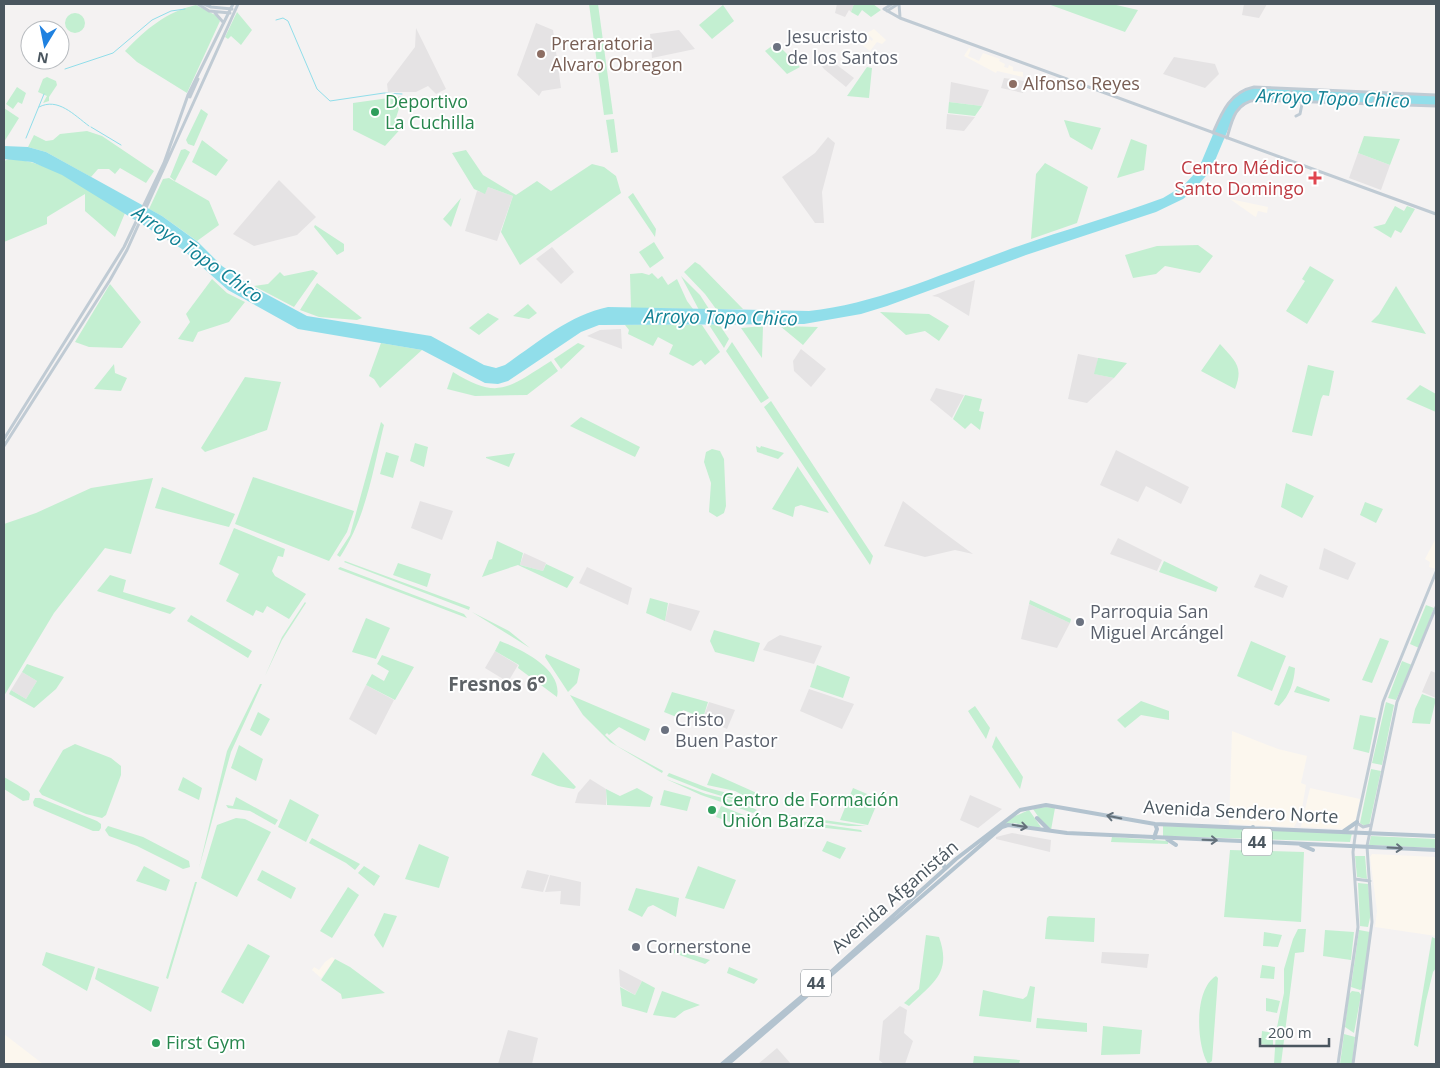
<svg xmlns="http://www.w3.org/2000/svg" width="1440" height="1068" viewBox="0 0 1440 1068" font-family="'Open Sans',sans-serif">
<rect width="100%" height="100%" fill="#f4f2f2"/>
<path fill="#fcf7ee" d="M874,29L886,40L882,44L877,42L870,51L861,44L859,39L864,35L872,41L873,39L867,33Z
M969,48L971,49L968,56L979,61L983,53L1000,59L999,61L1005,64L1004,67L1008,68L1009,65L1013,67V71L1023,72V77L997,71L996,73L964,56Z
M1230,199L1268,207L1267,213L1258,211L1256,217L1254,216Z
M1436,538V569L1429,567L1430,562L1425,559Z
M1232,731L1278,749L1307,756L1301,783L1306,785L1301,814L1294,827L1229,824Z
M1310,788L1360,799L1355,822L1347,829L1301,827Z
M1372,854L1436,857V936L1375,927L1377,911L1370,857Z
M332,957L335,959L321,978L312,970L314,967L319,970L325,962Z
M4,1034L43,1064H4Z"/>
<path fill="#e5e3e4" d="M837,4H854L851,12L849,10L845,17L835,13Z
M1244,4H1267L1259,18L1242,15Z
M536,23L553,30L561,88L542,91L539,96L517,75Z
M416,28L446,89L436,94L428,86L416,92H388L387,84L415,47Z
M679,30L695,49L652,58L650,34Z
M824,55L854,78L846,87L824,69L818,61Z
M1174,57L1215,64L1219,74L1205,88L1163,74Z
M1004,78L1024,81L1023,93L1001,88Z
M951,82L989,90L982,106L949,102Z
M947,114L975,117L964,131L946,129Z
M828,137L835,143L822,192L824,223H815L782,177L815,153Z
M1358,153L1390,165L1381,190L1349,178Z
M279,180L316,217L297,235L254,246L233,234Z
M488,187L513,196L497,241L465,231L477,191L485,193Z
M552,247L574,272L561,284L536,259Z
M975,280L969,316L938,297L932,296Z
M621,329L622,349L587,336L600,330Z
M801,349L826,369L811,387L794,371L793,361Z
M1078,354L1098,358L1095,374L1114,378L1087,403L1068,399Z
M936,388L964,395L952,418L930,400Z
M1116,450L1189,487L1181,504L1146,486L1138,502L1100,485Z
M420,501L453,511L442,540L411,528Z
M903,501L939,529L973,554L955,550L925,557L884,546Z
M1118,538L1162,560L1157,571L1110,554Z
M1324,548L1356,563L1348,580L1319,569Z
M524,553L546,563L543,571L520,565Z
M587,567L632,588L628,605L579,583Z
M1260,574L1288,586L1283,598L1254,587Z
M669,603L700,611L691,631L665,621Z
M1029,604L1070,623L1057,648L1021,639Z
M780,635L822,646L814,664L763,650L768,642Z
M495,651L518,665L508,682L485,668Z
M1431,671L1436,673V698L1422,692Z
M22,672L37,681L26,699L11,690Z
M366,685L394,700L376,735L349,719Z
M809,689L854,704L842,729L800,711Z
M709,702L735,710L727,729L703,718Z
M590,779L606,789V805L575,803L578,793Z
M970,795L1002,809L978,828L960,820Z
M1012,833L1051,840L1050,852L996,839V837Z
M527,870L549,875L543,892L521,888Z
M550,875L581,882L580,906L560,904L561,891L545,892Z
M1102,952L1149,954L1147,968L1101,963Z
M619,969L642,981L635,995L620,986Z
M900,1006L907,1010L904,1033L913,1041L905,1064H884L879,1060L883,1021Z
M508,1030L538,1038L532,1064H498Z
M777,1048L791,1064H758Z"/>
<path fill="#c3efd1" d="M589,4H598L613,114L604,115Z
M854,4H873L881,10L871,17L862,10L858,16L851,12Z
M1048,4H1112L1138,10L1125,32Z
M196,5L217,16L220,21L187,93L137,62L125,51C146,29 166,12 196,5Z
M723,5L734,21L712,39L699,25Z
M237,12L252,30L241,45L231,36L228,39L225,37Z
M65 23a10 10 0 1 1 20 0a10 10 0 1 1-20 0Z
M776,43L800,67L787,74L765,51Z
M867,67L872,68L869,98L847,96Z
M47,77L56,81L57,85L49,97V101L43,103L47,96L38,92L43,79Z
M17,87L26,93L22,104L18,102L13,109L6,104Z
M403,96L395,121L405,124L385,146L353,130V103Z
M949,102L982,106L975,116L948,113Z
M4,108L19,118L4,142Z
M201,109L208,114L194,146L188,144L186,140Z
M614,119L618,152L611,153L606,120Z
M1064,120L1101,128L1092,150L1070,137Z
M87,131L102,136L154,171L146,183L120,168L115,174L109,169H98L91,177L46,152L28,147L34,135L46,141L53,140L60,134Z
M1364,136L1400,139L1390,165L1358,153Z
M1131,139L1147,145L1144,170L1117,178Z
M202,140L228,160L216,176L192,162Z
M185,149L190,152L175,181L170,177L181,150Z
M466,150L483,175L516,195L537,181L551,191L592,164L604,167L616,176L621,193L520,265L501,232L513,196L488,187L485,194L474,189L452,153Z
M9,159C51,160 90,192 125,213L115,237L85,211V194L47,217V224L4,242V161Z
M1045,163L1088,187L1077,223L1031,239L1036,174Z
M169,178L209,201L219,225L197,241L162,216L149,209L163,179Z
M633,193L656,229L655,237L628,197Z
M461,198L451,227L443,219Z
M1395,206L1404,211L1407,206L1415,209L1401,233L1395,230L1391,238L1373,227L1385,224Z
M315,225L344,244V251L337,255L314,227Z
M654,242L664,258L650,268L639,252Z
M1198,245L1213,256L1200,273L1165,266L1156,274L1133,278L1125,255L1157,246Z
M695,262L700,265L743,309H716L705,294L684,272Z
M1310,266L1334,280L1307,324L1286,311L1305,281L1302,279Z
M313,270L318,273L294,307L254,286L268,284L280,272L284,276Z
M642,273L649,275L652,273L658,279L662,276L668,285L677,279L687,301L693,309L631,308L630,274Z
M681,276L700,295L709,309L699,310Z
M212,279L227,293L245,302L229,322L198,332L193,342L178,339L190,322L186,314Z
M317,283L362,318L357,320L319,317L300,310Z
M110,284L141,322L122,348L89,347L75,342Z
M1396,286L1426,334L1371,322L1379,314Z
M528,304L537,313L529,319L513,316Z
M880,312L929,314L949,326L939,341L925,331L906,335Z
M488,313L499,319L479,335L469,328Z
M719,324L729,339L724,348L709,325Z
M625,325H702L720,352L705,365L701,360L693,366L669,354L673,345L658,337L653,346L628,334L629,330Z
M763,326L762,358L741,328Z
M780,326L818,327L803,345Z
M732,342L769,398L761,403L726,351Z
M381,343L422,350L380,388L374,379L369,376Z
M578,343L585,346L561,369L554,359Z
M1220,344C1235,361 1244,366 1235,389L1201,371Z
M1098,358H1099L1127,363L1114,378L1094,374Z
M551,361L558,371L527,395L475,396L447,389L453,372C499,401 509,387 551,361Z
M114,364L115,373L127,378L121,391L94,389Z
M1308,365L1334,371L1329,396L1323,395L1321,399L1312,436L1292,432Z
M245,377L281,382L267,430L205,452L201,448Z
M1420,385L1436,394V412L1406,399Z
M965,395L982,399L979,411L984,412L980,430L971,423L965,429L953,419Z
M771,401L873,556L870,565L764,407Z
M581,417L640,447L635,457L570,426Z
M381,422L384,425C373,470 366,518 340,557L337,555L350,535Z
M415,443L428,447L424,467L410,461Z
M756,446L760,448L761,446L784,453L778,459L757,452Z
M712,449L720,451L724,459L726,506L724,513L717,517L709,512L711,483L704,462L706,452Z
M386,452L399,456L393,478L380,474Z
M515,453L509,467L486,458V457Z
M798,466V467L829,513L801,505L795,507L793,517L772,509Z
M253,477L354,511L347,532L329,561L235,524Z
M153,478L131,554L105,548L54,613L4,696V524L36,513L91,488Z
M1286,483L1314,496L1302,518L1281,507Z
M162,487L235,514L229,527L155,508Z
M1365,502L1383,509L1376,523L1360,515Z
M234,528L285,549L283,557L278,556L272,571L275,576L306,594L289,619L267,606L263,613L256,610L253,616L226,601L239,574L219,564Z
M497,541L523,553L520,565L543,571L546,564L574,577L567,588L518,565L482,577L489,560L492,559Z
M345,561L470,607L469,610L344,562Z
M1164,561L1218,587L1216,592L1159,572Z
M398,563L431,574L427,587L393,575Z
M340,567L464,614L467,618L338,569Z
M110,575L126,580L123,592L176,608L170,614L97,591Z
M650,598L668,603L665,621L646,613Z
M1030,600L1071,619L1070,623L1029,604Z
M305,602L306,603L282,640L265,676L282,637Z
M1426,605L1434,608L1419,648L1410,644Z
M472,612L509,631L530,648Z
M191,615L252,651L248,658L187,621Z
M366,618L390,628L376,659L352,652Z
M714,630L760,643L754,662L715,652L710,641Z
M1380,638L1389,641L1372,683L1362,680Z
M500,641C521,649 563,669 557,697L518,668L519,665L495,651Z
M1251,641L1286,656L1272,691L1237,676Z
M546,654L580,669L577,683L568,692L545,657Z
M382,655L414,667L395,700L366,685L372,674L384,681L389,671L377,664Z
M1402,661L1412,665L1396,700L1388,698Z
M27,664L64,677L56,689L34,708L9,694L11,690L26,699L37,681L22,672Z
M817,665L850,677L843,698L810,687Z
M1289,666L1295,668C1294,682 1290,695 1279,706L1274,704Z
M260,684H262L231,752L199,868L227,751Z
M1297,686L1330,699L1329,702L1294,692Z
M672,692L708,702L703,718L683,710L679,718L664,712Z
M1422,694L1436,699L1430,724L1412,723L1415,709Z
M570,695L650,729L645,741L619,727L609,735L607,733L605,735L617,746L663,771L662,773L610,742L583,715Z
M1141,701L1169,711V720L1141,715L1125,728L1117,720Z
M1386,702L1394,705L1382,765L1372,763Z
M975,706L990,728L986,739L968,711Z
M258,712L270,719L261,736L250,730Z
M1360,715L1376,718L1369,753L1353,749Z
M996,736L1023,777L1020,789L992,747Z
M75,744L111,758L121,766V775L106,815L102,818L86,814L42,795L39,791L63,750Z
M239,745L263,759L256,781L231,768Z
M543,752L576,787L574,789L558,786L531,775Z
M1371,769L1381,771L1369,826L1366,827L1360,823Z
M669,773L708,788L739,796L755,804L754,806L702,790L667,776Z
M712,773L759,794L756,802L735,791L707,785Z
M4,777L28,791L30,794L29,800L23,801L4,789Z
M183,777L202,788L199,800L178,790Z
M666,779L706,794L740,802L757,810L753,813L701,795Z
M637,788L653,797L650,807L607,805L606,789L620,796Z
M853,788L879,799L868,825L840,820Z
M664,790L691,797L687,811L660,805Z
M236,797L278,820L275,825L250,811L228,808L226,805L233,806Z
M35,798H40L97,821L101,824V828L99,831H93L34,806L33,802Z
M290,799L319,815L306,842L278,827Z
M721,806L744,815L738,825L716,817Z
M1046,807L1055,808L1051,830L1046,828L1033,809Z
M1029,810L1041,827L1039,828L1014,823L999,827L1013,817Z
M781,814L866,826H848L784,817Z
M236,818L245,819L271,832L237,897L201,878L217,825Z
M779,818L861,830L862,832L790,824L779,822Z
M108,826L143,837L189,861L190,867L183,869L137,846L109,836L105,830Z
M1163,826L1352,833L1350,842L1163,836Z
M1371,836L1436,839V848L1369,845Z
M1112,837L1168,841V844L1111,842Z
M312,838L360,864L355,870L346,863L309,843Z
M827,841L846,848L840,859L822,851Z
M419,844L449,857L439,888L405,879Z
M1230,850L1304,852L1301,922L1224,917Z
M1355,856H1365L1367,879L1357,877Z
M144,866L170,880L166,891L136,881Z
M364,866L380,876L374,886L358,873Z
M698,866L736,880L724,909L685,898Z
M262,870L296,888L291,899L257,880Z
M195,882H197L168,979L166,978Z
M1358,883L1368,884L1371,913L1368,927L1360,926Z
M348,887L359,895L332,938L320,931Z
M636,888L679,898L676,917L653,905L648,907L642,917L628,910Z
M384,913L397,916L383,948L374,935Z
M1049,916L1095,918L1094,942L1045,939L1047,918Z
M1298,929H1306L1304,952L1295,953L1281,1064H1274L1276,1032L1284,993V969L1293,939Z
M1325,930L1354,932L1351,960L1323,956Z
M1359,930L1370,932L1362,989L1360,990L1351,987Z
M1264,932L1282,935L1278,947L1263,946Z
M926,935L939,937C952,973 933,983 909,1006L904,1003L919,989Z
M1432,937L1436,939V968L1433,972L1426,1001L1418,1047L1414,1045Z
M248,944L270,956L243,1004L221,992Z
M674,949L710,960L705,964L674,953Z
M46,952L95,967L87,991L42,965Z
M335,959L350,967L385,993L342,999L341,994L321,980Z
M1262,965L1275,967L1274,979L1260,978Z
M729,967L758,979L754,984L727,973Z
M98,968L159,987L151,1012L95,979Z
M1216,976L1218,978L1212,1061L1208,1064C1196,1044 1194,989 1216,976Z
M642,981L655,988L647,1013L622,1006L620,987L635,995Z
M1030,986L1035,987L1031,1022L979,1016L983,990L1023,999L1027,996Z
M662,991L665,992L700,1005L684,1011L675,1018L653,1015Z
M1352,991L1359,992L1361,995L1354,1033L1345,1027L1349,994Z
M1266,998L1280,1001L1277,1013L1266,1011Z
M1037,1018L1087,1023V1032L1036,1028Z
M1103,1026L1142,1030L1140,1054L1101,1055Z
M1262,1031L1273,1033V1046L1261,1044Z
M1344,1034L1355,1037L1352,1064H1340Z
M974,1056L1020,1060L1019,1064H973Z"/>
<path fill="#91deea" d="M1250,88L1436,95V106L1250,101L1235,113L1211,170L1193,191L1183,199L1156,212L1026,255L887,306L861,314L804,324L599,325L581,332L508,381L498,384L485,383L422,350L298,329L228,290L182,249L62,175L32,162L4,159V146L28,147L46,152L162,216L198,242L222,266L251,286L307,316L431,336L484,365L496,368L505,365C537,343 569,315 608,307L809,311C875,304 942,274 1005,251C1057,232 1111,217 1163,198L1183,186L1198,170L1222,113L1231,99Z"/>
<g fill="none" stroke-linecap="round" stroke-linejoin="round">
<path stroke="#91deea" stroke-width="1" d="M276,20L283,18L288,21L317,89L330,101L384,93L402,94
M65,69L113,53L152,20L171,11L185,9
M39,107C58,97 74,115 89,126
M91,127L121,145
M26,138L44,94"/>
<path stroke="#c0cbd4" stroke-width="3" d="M198,4L209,11L230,13
M204,4L211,7L232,9
M892,4L884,9L900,18L1436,214
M899,4L900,17
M887,11L898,4
M215,13L223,22
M1391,94L1388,100L1392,105
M190,97L198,79
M1290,100L1294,95L1290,90
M1373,104L1376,99L1373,93
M1296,116L1300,114L1302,104L1306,103
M1213,133C1222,112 1230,92 1254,87L1436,95
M1227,138C1232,120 1235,103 1256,100L1436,106
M4,439L124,247L164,163L188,95L233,4
M4,446L110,280L127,250L238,4
M1357,823L1363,827L1371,825
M1355,879L1370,881
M1338,1064L1358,927L1353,852L1357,822L1383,702L1436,572
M1353,1064L1372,922L1367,846L1397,702L1436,607"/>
<path stroke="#b3c3cf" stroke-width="4" d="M1037,818L1049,830
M1344,831L1357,822
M1154,838L1157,829L1155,824
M1167,839L1176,845
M1246,842L1254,835L1253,827
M1301,845L1313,850
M942,860L945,869
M722,1064L832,971L956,859L1020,810L1046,805L1155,824L1436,836
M728,1064L1002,827L1008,825L1067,833L1436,850"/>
</g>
<defs><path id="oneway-shaft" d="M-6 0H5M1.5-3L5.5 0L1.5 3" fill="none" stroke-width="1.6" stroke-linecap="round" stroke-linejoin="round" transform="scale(1.25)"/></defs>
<g stroke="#64717b">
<use href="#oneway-shaft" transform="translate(1114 817) rotate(-169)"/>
<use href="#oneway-shaft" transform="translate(1020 826) rotate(9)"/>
<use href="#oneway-shaft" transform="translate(1210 840) rotate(2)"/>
<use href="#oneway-shaft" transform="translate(1395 848) rotate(3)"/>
</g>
<g fill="#6b7280" stroke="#fff" stroke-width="2">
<circle cx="777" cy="47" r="5"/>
<circle cx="1080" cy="622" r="5"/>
<circle cx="665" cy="730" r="5"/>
<circle cx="636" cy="947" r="5"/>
</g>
<g fill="#8d6e63" stroke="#fff" stroke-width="2">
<circle cx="541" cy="54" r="5"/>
<circle cx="1013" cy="84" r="5"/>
</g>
<g fill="#2e9e5b" stroke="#fff" stroke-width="2">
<circle cx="375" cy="112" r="5"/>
<circle cx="712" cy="810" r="5"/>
<circle cx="156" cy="1043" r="5"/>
</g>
<path fill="#e0444e" stroke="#fff" stroke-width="2" d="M1312.5 170.5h5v5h5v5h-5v5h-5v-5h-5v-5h5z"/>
<g text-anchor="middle" stroke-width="4" stroke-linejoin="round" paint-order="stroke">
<g fill="#fff" stroke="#80898f" stroke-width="1">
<rect x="1242" y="828.5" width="30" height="27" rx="4"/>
<rect x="801" y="969.5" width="30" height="27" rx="4"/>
</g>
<g font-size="16" font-weight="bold" fill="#4a565f">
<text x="1257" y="848">44</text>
<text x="816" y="989">44</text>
</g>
<g font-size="18" fill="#5b616d" stroke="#fff" text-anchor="start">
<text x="787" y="43">Jesucristo<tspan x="787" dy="21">de los Santos</tspan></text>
<text x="1090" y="618">Parroquia San<tspan x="1090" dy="21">Miguel Arcángel</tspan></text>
<text x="675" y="726">Cristo<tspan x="675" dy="21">Buen Pastor</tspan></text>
<text x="646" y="953">Cornerstone</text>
</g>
<g font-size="18" fill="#785e54" stroke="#fff" text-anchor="start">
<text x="551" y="50">Preraratoria<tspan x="551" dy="21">Alvaro Obregon</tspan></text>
<text x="1023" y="90">Alfonso Reyes</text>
</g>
<g font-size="18" fill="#27864d" stroke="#fff" text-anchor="start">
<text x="385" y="108">Deportivo<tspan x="385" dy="21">La Cuchilla</tspan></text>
<text x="722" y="806">Centro de Formación<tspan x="722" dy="21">Unión Barza</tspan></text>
<text x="166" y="1049">First Gym</text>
</g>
<g font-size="18" fill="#be3a42" stroke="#fff" text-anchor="end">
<text x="1304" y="174">Centro Médico<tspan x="1304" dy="21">Santo Domingo</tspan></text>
</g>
<g font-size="18" fill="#4a565f" stroke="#fff">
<text transform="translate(1241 812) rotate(3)" y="6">Avenida Sendero Norte</text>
<text transform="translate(895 897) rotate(-41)" y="6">Avenida Afganistán</text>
</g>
<g font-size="19" font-style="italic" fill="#118194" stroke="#fff">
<text transform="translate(1333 98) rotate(2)" y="7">Arroyo Topo Chico</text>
<text transform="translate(198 254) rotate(35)" y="7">Arroyo Topo Chico</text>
<text transform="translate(721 317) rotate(1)" y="7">Arroyo Topo Chico</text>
</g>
<g font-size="19" font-weight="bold" fill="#5e6367" stroke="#fff">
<text x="497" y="691">Fresnos 6°</text>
</g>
</g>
<rect width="1440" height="1068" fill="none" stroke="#4a565f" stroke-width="10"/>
<g transform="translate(45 45) rotate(190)"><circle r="24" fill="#ffffff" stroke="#b7bbbf"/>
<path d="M0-4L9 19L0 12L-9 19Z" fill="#1f81e0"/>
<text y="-8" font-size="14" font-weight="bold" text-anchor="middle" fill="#4a565f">N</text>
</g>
<path d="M1260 1038v8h69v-8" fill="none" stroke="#4a565f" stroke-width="2.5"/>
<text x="1268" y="1038" font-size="15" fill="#4a565f" stroke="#ffffff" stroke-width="4" paint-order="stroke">200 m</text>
</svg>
